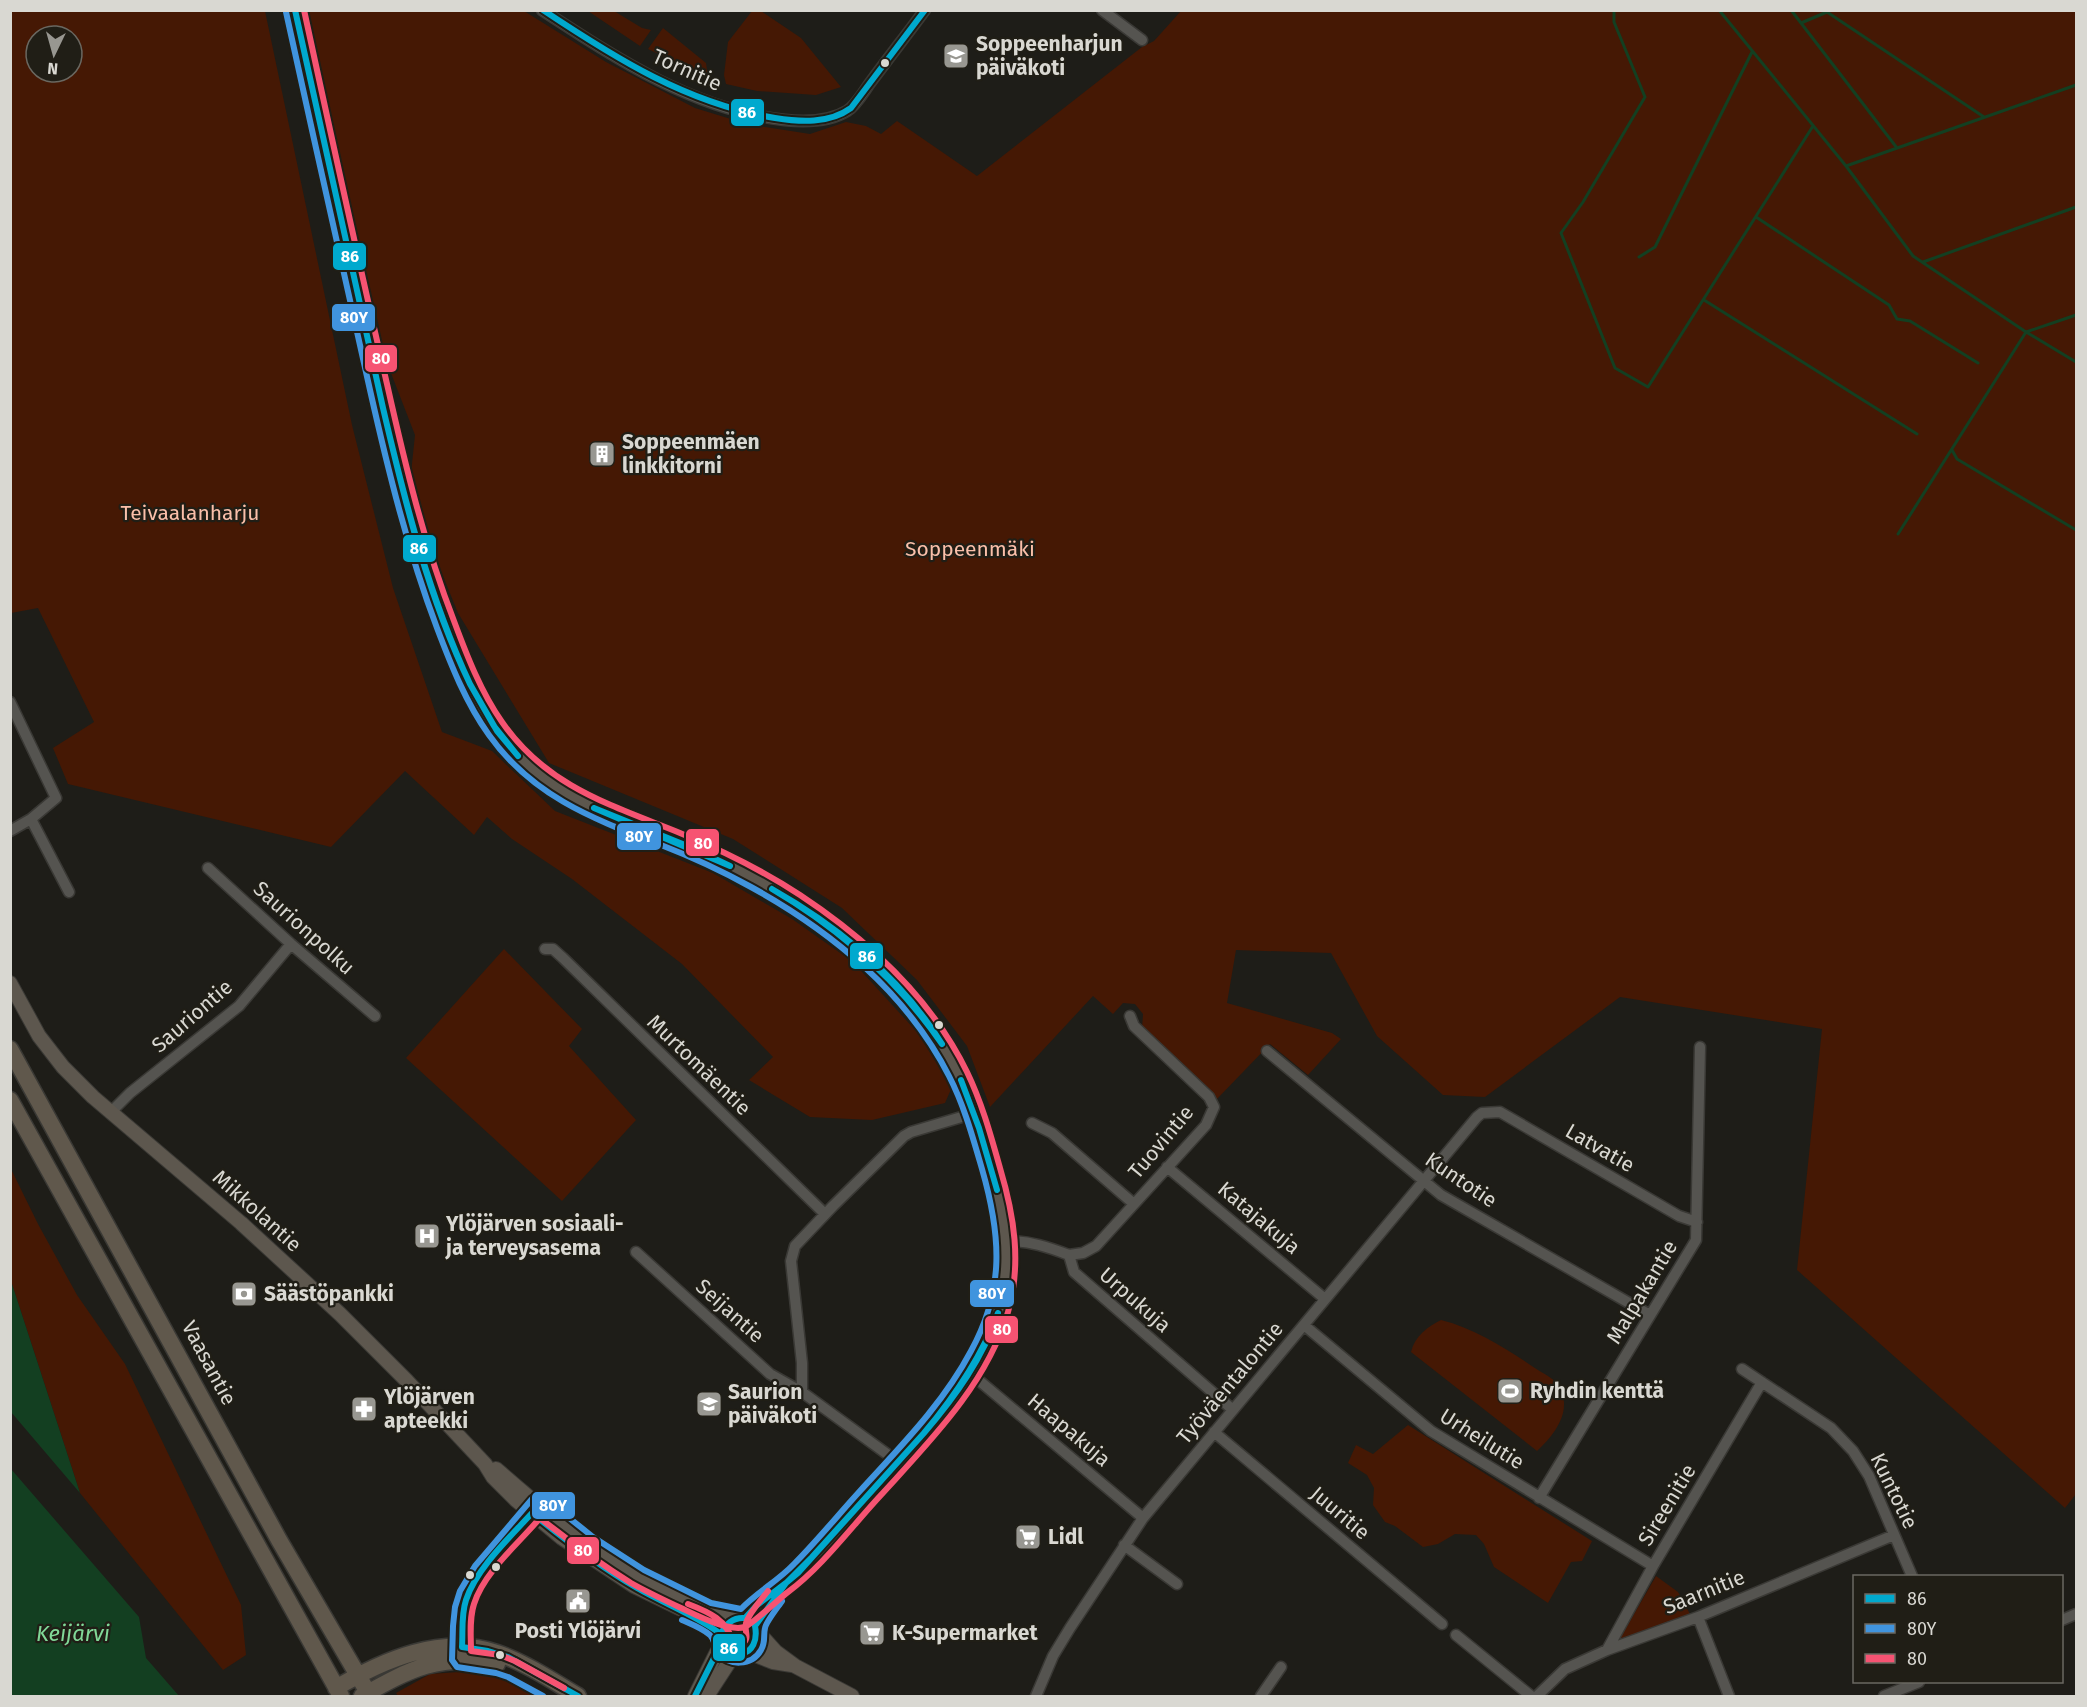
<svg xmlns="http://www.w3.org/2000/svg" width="2087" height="1707" viewBox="0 0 2087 1707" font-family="'Fira Sans',sans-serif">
<rect width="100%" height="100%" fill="#1e1d18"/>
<path fill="#451804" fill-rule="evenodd" d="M11,10L265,11L352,425L393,588L442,732L492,751L555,811L713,873L792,919L853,962L917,1032L952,1087L945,1103L872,1120L810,1117L749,1080L773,1057L682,964L572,879L512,839L487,817L474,835L405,771L331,847L68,784L53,748L94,722L38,608L11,613ZM36,36H72V72H36Z
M304,11H524L606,62L695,108L747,124L810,134L846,122L866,126L881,134L897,121L977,176L1142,47L1154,41L1181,11H2076V1494L2065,1508L1797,1270L1822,1029L1620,997L1485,1097L1443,1095L1377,1036L1331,953L1236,950L1227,1003L1332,1033L1341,1039L1308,1075L1270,1044L1216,1100L1142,1029L1143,1014L1135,1004L1123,1003L1113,1014L1093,996L990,1107L967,1046L917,980L842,908L733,839L549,763L458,613L409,492L415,435L377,337L327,119Z
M588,11H614L642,28L651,30L640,46Z
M761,11L801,38L841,87L816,95L757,91L726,84L724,75L728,42L752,11Z
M663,28L706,63L708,78L648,49Z
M504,949L582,1029L569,1046L636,1120L562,1201L406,1058Z
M10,1167L38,1224L77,1295L125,1364L241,1605L246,1655L223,1670L80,1493L11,1281Z
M1441,1320C1477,1329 1508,1350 1538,1370C1544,1374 1553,1378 1557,1384C1575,1408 1555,1435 1537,1451L1411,1352C1415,1336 1427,1327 1441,1320Z
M1408,1425L1592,1541L1582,1561L1571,1562L1548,1603L1494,1567L1484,1544L1476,1535L1455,1534L1438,1544L1423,1547L1395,1526L1385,1522L1373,1505L1374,1488L1367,1475L1348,1463L1356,1445L1373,1454Z
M1656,1576L1678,1592L1690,1614L1619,1641L1615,1647Z
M489,1670L536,1696H398L396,1693L430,1674Z"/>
<path fill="#133f21" d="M10,1281H11L80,1493L11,1412Z
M11,1469L139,1617L146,1658L179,1696H11Z"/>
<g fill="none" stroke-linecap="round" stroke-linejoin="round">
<path stroke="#133f21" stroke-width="3" d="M1614,10V22L1645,97L1583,202L1561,233L1615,368L1648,387L1813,126
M1719,10L1846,166L1913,256L2026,332L2076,362
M1791,10L1897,148
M1801,23L1827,12L1984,117
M1846,166L2076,85
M1756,217L1889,305L1897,319L1910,321L1978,363
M1639,257L1655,247L1752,52
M1923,262L2076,207
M1704,300L1917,434
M1952,450L1957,459L2076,530
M1898,534L2026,332L2076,315"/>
<defs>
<path id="minor" d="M542,10C617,59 694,110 785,120C805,122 829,122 847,111C857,105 865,89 873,79C890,56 908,33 925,10
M1102,10L1142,40
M10,702L56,798L31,819L10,831
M31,819L69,892
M208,868L291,944L375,1016
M545,949H553L563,958L825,1214
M1267,1051L1441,1195L1650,1315
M111,1112L130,1093L239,1006L291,944
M1032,1123L1052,1133L1134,1204
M1167,1167L1325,1299
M1007,1241C1030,1241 1048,1247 1069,1255L1074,1272L1233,1410
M636,1252L770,1374L802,1392
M1069,1255L1083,1253L1096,1246L1206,1125L1214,1107L1209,1097L1134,1026L1130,1016
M1304,1325L1431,1431L1653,1566
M1742,1369L1831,1428L1853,1451L1869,1476L1912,1576
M970,1373L1143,1518
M1214,1432L1442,1624
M898,1462L802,1392V1363L791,1261L795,1246L833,1206L904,1136L911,1132L975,1113
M1539,1498L1696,1240L1700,1047
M1124,1545L1177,1584
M1698,1617L1729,1696
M2062,1620L2076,1614
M1456,1635L1531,1696
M1607,1650L1653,1566L1762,1382
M462,1651L464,1616L468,1595L491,1562L536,1508
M1036,1696L1053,1656L1070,1628L1143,1518L1477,1117L1482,1113L1500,1112L1679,1216L1697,1222
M1261,1696L1281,1667
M1537,1696L1565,1669L1607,1650L1698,1617L1894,1535
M1884,1696L1919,1682"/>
<path id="major" d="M295,10C321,130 347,249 374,368C395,459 415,550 450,637C463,669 477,702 497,731C542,794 596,810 665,837C698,850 730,865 761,882C838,925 920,993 958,1074C972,1104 981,1134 990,1165C1008,1224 1016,1275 990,1334C968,1385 931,1425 895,1466C862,1502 830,1537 798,1573C780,1589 760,1599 745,1618
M10,983L39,1036L63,1067L93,1097L241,1223L340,1314L407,1381L485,1464L493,1477L516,1500L562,1538L634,1586L704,1620L721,1634
M496,1469C520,1489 542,1510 567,1529C615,1567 674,1602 733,1618
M722 1636a18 18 0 1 1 36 0a18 18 0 1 1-36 0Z
M755,1626L777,1593
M758,1632L776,1652L795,1666L852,1696
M748,1652L773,1662L792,1665
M695,1696L722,1642
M707,1696L735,1653"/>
<path id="highway" d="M10,1049L279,1540L370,1696
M10,1100L341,1696
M336,1688C383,1660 442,1634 497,1653C526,1663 553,1681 578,1696
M362,1696C410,1669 440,1653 497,1664"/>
</defs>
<use href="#minor" stroke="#3a3935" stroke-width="13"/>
<use href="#major" stroke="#3a3935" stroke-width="16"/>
<use href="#highway" stroke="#3a3935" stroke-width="19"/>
<use href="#minor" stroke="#555450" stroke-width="10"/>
<use href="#major" stroke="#5d574e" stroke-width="14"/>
<use href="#highway" stroke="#60584c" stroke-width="16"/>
<defs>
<path id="bus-1" d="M295,10L316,105
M295,10L316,105
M543,10C615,58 688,104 775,118C800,122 829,124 851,108L925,10
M316,105L383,408
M316,105L383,408
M383,408C405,502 429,596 470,684
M383,408C405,502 428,597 470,684
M470,684L494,726L518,756
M470,684L497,731L518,756
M594,808L690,847L730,866
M594,808L730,866
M772,889C839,927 901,978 942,1044
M772,889C840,929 897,979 942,1044
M961,1080L979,1128
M961,1080L979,1128
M979,1128L997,1190
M979,1128L997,1190
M924,1433C955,1396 981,1358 998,1313
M924,1433C955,1397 983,1358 998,1313
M786,1583L755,1626C761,1657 729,1664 721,1634C726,1623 733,1617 745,1618L757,1605Z
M786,1583L812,1557L924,1433
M786,1583L798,1573L924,1433
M578,1696L508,1657L488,1651L462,1647C463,1631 461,1615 466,1600C476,1569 510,1537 532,1513C565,1540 599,1566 637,1588C665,1604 695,1615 721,1634
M695,1696L722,1642"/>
<path id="bus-2" d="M286,12C314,138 341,264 370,390C388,470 408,551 437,628C451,665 466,703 489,735C533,797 594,819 661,845C692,857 722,871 751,887C831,931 907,993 949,1076C964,1105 973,1138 982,1169C1001,1235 1005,1289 971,1351C943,1404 900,1447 860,1491C838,1515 817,1541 794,1564C778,1581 757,1592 741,1609L711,1603L644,1570L593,1537L543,1497L537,1496L532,1499L475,1566L460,1591L455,1607L453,1626L452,1660L457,1667L496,1673L508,1677L543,1696
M682,1620C691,1624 702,1628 710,1635C715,1640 714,1646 718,1652C728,1667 752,1666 761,1650C766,1642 763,1636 765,1628C766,1622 778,1607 782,1601"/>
<path id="bus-3" d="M304,10C331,135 358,259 387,384C405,464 424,544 454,621C467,656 481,692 502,722C547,787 611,805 680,833C721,850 762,870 800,895C868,940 931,998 967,1072C982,1103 991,1136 1000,1168C1014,1215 1022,1263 1008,1312C987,1384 930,1441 881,1495C852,1526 822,1567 788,1592C780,1598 751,1625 745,1627C728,1632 696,1615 681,1608C664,1600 647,1592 631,1583C599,1563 569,1541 540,1518C519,1543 484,1572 474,1604C469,1619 471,1636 471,1651L500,1655L515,1661L564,1688
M688,1604C709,1612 727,1620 733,1642L741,1645C751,1638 744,1633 746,1623C749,1613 761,1600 768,1591"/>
</defs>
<use href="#bus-1" stroke="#201e16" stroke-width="10"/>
<use href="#bus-2" stroke="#201e16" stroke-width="10"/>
<use href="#bus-3" stroke="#201e16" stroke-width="10"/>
<use href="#bus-1" stroke="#00a9ce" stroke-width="6"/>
<use href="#bus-2" stroke="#4094de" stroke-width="6"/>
<use href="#bus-3" stroke="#f65372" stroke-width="6"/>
</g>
<defs>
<symbol id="school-square" viewBox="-11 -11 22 22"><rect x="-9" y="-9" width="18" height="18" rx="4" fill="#989791" stroke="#201e16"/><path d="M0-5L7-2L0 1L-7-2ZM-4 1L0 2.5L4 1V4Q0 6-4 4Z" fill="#fff"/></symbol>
<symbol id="building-square" viewBox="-11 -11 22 22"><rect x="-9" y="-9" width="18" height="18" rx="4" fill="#989791" stroke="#201e16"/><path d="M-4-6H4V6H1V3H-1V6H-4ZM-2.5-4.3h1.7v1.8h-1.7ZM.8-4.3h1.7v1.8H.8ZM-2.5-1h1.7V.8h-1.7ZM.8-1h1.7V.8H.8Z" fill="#fff"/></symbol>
<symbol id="hospital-square" viewBox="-11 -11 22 22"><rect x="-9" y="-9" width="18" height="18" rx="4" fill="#989791" stroke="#201e16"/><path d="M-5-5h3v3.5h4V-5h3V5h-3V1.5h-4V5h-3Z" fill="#fff"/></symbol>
<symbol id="bank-square" viewBox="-11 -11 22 22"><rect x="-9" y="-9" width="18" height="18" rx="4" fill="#989791" stroke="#201e16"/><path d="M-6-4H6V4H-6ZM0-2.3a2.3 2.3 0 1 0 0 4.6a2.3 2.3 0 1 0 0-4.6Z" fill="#fff"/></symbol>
<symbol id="stadium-square" viewBox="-11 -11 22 22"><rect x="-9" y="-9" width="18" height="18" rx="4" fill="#989791" stroke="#201e16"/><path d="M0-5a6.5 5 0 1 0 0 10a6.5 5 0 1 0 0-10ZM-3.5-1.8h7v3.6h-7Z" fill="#fff"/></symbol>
<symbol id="pharmacy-square" viewBox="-11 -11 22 22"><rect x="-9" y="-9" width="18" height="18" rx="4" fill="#989791" stroke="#201e16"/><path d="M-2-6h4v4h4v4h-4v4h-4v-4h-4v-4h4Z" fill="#fff"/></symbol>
<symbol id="supermarket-square" viewBox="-11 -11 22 22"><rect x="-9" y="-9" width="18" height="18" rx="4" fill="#989791" stroke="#201e16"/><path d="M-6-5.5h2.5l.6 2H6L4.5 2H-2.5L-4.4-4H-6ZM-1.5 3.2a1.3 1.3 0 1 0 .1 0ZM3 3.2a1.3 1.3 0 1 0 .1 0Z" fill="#fff"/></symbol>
<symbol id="civic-square" viewBox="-11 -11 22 22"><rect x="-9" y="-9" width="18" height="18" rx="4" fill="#989791" stroke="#201e16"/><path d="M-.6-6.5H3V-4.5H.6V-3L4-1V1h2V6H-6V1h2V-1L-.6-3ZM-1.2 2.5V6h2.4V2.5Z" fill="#fff"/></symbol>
</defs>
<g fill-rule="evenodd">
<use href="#school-square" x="941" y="41" width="30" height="30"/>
<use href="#building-square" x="587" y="439" width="30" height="30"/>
<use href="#hospital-square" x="412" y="1221" width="30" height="30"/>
<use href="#bank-square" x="229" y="1279" width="30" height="30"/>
<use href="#stadium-square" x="1495" y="1376" width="30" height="30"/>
<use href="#school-square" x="694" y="1389" width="30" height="30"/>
<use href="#pharmacy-square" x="349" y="1394" width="30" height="30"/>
<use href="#supermarket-square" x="1013" y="1522" width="30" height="30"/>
<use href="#civic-square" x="563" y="1586" width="30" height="30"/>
<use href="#supermarket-square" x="857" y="1618" width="30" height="30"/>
</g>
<g fill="#d9d8d2" stroke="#201e16" stroke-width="2">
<circle cx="885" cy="63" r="5"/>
<circle cx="939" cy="1025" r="5"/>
<circle cx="496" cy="1567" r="5"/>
<circle cx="470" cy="1575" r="5"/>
<circle cx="500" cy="1655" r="5"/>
</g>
<g text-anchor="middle" stroke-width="4.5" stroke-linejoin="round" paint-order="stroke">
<g font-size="21" font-weight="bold" fill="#d9d8d2" stroke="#201e16" text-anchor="start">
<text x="976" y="51">Soppeenharjun<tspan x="976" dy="24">päiväkoti</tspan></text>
<text x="622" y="449">Soppeenmäen<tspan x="622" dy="24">linkkitorni</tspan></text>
<text x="446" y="1231">Ylöjärven sosiaali-<tspan x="446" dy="24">ja terveysasema</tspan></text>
<text x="264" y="1301">Säästöpankki</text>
<text x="1530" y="1398">Ryhdin kenttä</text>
<text x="728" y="1399">Saurion<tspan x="728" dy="24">päiväkoti</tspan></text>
<text x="384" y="1404">Ylöjärven<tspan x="384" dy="24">apteekki</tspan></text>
<text x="1048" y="1544">Lidl</text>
<text x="578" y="1638" text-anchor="middle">Posti Ylöjärvi</text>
<text x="892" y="1640">K-Supermarket</text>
</g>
<g font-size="21" fill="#d9d8d2" stroke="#201e16">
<text transform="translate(687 70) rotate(24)" y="7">Tornitie</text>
<text transform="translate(304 928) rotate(42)" y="7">Saurionpolku</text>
<text transform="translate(192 1016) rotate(-41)" y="7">Sauriontie</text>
<text transform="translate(699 1065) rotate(44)" y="7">Murtomäentie</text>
<text transform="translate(1161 1142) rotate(-50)" y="7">Tuovintie</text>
<text transform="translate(1600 1148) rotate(30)" y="7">Latvatie</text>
<text transform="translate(1461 1180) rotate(34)" y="7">Kuntotie</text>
<text transform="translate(257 1211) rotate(42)" y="7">Mikkolantie</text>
<text transform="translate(1259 1218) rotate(40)" y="7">Katajakuja</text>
<text transform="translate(1642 1292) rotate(-59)" y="7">Malpakantie</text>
<text transform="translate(1135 1300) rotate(41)" y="7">Urpukuja</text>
<text transform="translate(730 1311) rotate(42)" y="7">Seijantie</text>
<text transform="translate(209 1363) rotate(62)" y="7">Vaasantie</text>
<text transform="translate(1230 1383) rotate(-50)" y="7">Työväentalontie</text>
<text transform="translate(1069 1430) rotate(40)" y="7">Haapakuja</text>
<text transform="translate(1482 1439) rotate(32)" y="7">Urheilutie</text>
<text transform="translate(1894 1491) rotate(64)" y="7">Kuntotie</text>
<text transform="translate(1667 1505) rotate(-59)" y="7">Sireenitie</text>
<text transform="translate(1340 1513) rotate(40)" y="7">Juuritie</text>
<text transform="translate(1704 1592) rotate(-22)" y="7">Saarnitie</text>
</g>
<g font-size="21" fill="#fabfa9" stroke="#201e16">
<text x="190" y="520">Teivaalanharju</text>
<text x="970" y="556">Soppeenmäki</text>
</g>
<g font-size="22" font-style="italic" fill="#81d898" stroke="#201e16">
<text x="73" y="1641">Keijärvi</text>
</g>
</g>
<g stroke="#201e16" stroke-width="2">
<rect x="730" y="98" width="35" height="29" rx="6" fill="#00a9ce"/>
<rect x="332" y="242" width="35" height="29" rx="6" fill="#00a9ce"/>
<rect x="331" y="303" width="45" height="29" rx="6" fill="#4094de"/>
<rect x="364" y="344" width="34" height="29" rx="6" fill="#f65372"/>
<rect x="402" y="534" width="35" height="29" rx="6" fill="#00a9ce"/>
<rect x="616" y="822" width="46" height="29" rx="6" fill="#4094de"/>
<rect x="685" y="828" width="35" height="29" rx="6" fill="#f65372"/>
<rect x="849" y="942" width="35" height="28" rx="6" fill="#00a9ce"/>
<rect x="969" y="1279" width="46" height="29" rx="6" fill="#4094de"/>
<rect x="984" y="1315" width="35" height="29" rx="6" fill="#f65372"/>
<rect x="531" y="1491" width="45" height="29" rx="6" fill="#4094de"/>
<rect x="566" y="1536" width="34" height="29" rx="6" fill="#f65372"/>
<rect x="712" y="1633" width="34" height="29" rx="6" fill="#00a9ce"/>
</g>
<g font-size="16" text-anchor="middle" font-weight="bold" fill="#fff">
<text x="747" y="118">86</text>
<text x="350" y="262">86</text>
<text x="354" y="323">80Y</text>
<text x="381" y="364">80</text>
<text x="419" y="554">86</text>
<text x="639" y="842">80Y</text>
<text x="703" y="849">80</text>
<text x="867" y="962">86</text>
<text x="992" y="1299">80Y</text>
<text x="1002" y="1335">80</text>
<text x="553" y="1511">80Y</text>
<text x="583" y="1556">80</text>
<text x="729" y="1654">86</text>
</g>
<rect width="2087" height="1707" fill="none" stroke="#d9d8d2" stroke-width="24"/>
<rect x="1853" y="1575" width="210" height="108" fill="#201e16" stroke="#6a6861" stroke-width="1.5"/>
<rect x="1865" y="1594" width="30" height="9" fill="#00a9ce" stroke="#6a6861" stroke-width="1.5"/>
<text x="1907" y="1605" font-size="18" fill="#d9d8d2">86</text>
<rect x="1865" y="1624" width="30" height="9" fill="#4094de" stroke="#6a6861" stroke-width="1.5"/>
<text x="1907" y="1635" font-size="18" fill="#d9d8d2">80Y</text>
<rect x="1865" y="1654" width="30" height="9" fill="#f65372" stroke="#6a6861" stroke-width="1.5"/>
<text x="1907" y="1665" font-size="18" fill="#d9d8d2">80</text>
<g transform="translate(54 54) rotate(185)"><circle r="28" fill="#201e16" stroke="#6a6861" stroke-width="1.5"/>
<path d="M0-4.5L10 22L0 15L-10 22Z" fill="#989791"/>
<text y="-9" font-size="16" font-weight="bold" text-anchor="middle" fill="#d9d8d2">N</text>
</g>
</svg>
